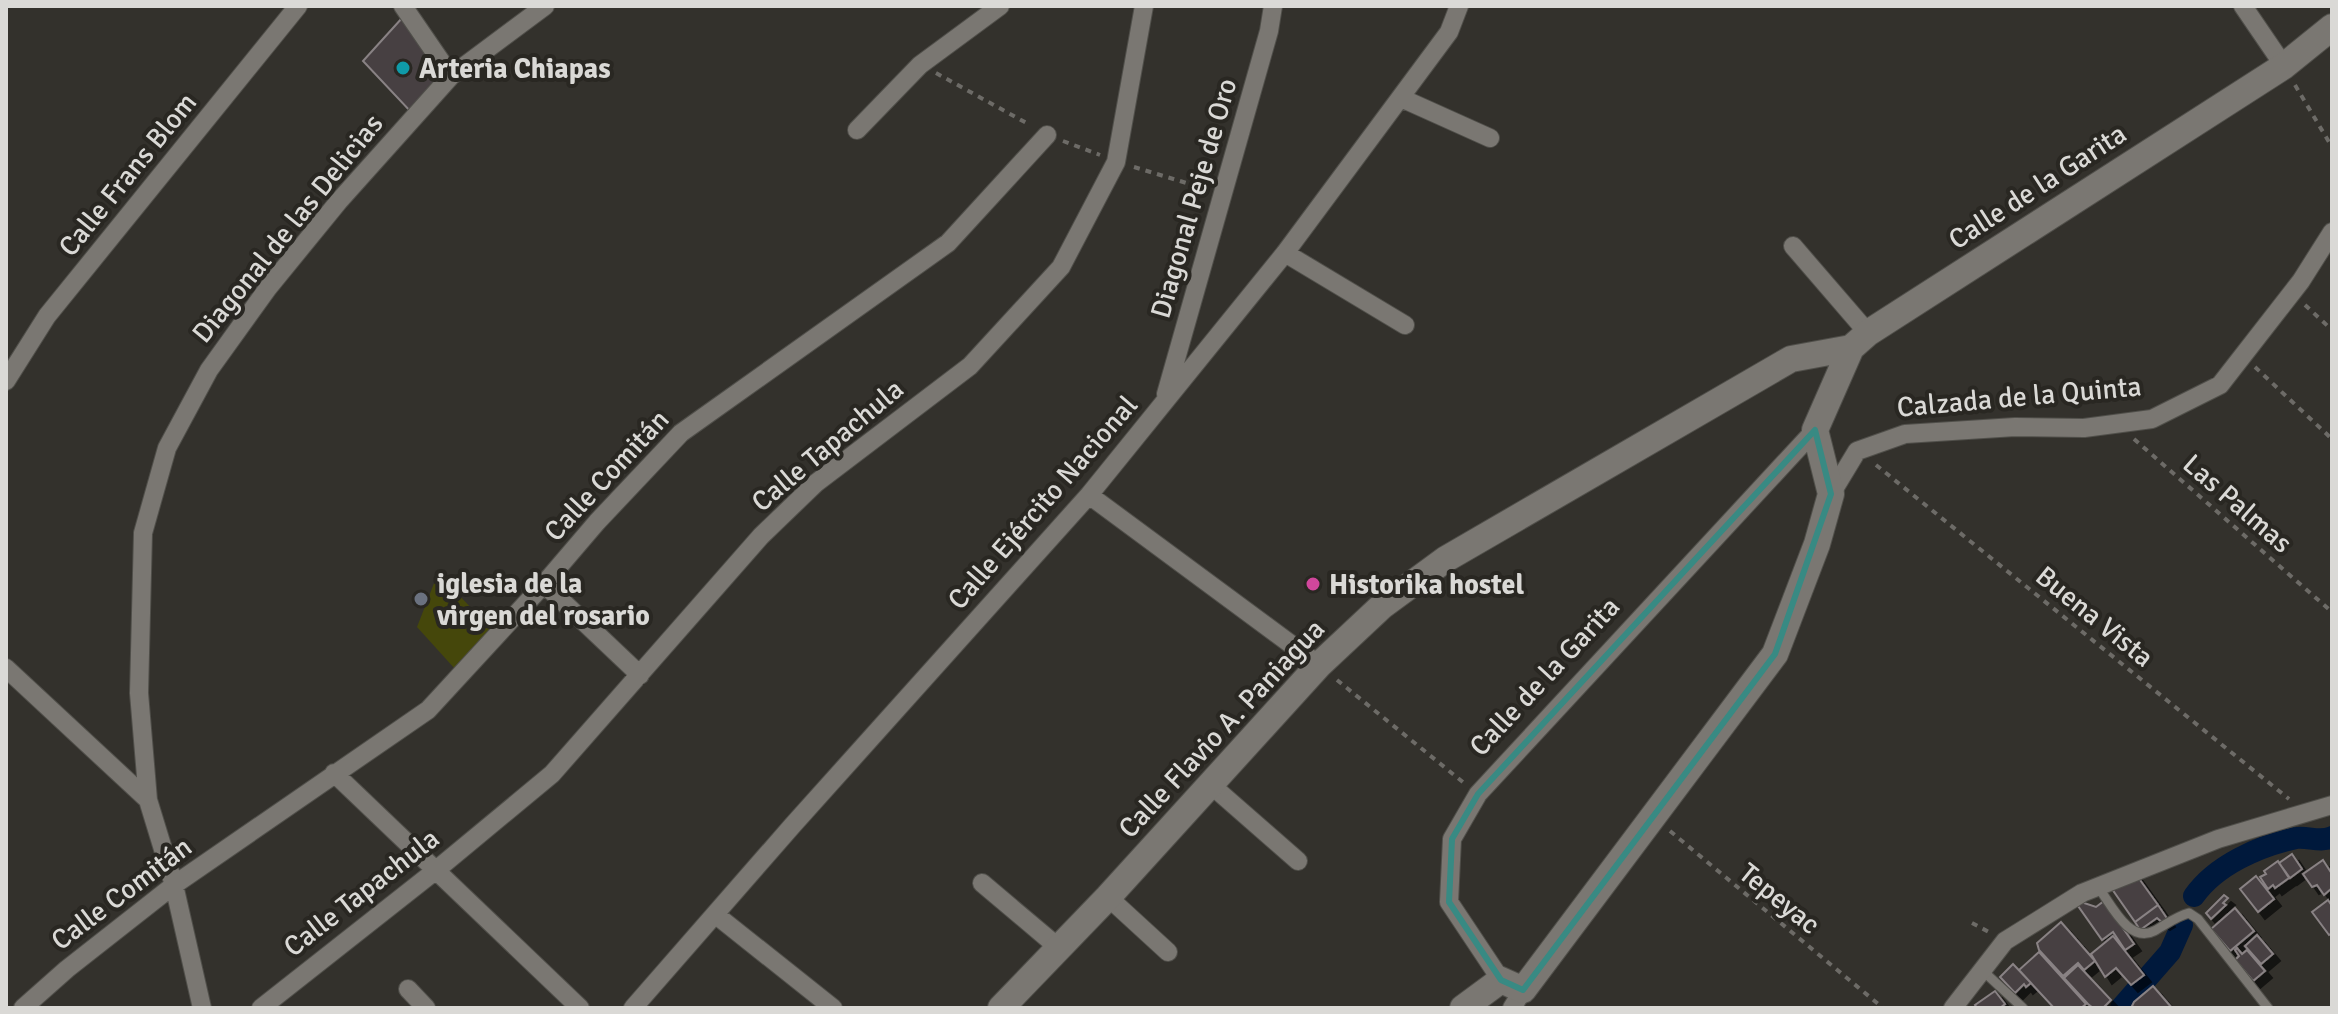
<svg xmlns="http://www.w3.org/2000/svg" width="2338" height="1014" viewBox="0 0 2338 1014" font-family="Signika,sans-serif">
<defs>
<filter id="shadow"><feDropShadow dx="7" dy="7" stdDeviation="0" flood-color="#0009"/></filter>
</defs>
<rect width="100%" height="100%" fill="#33312c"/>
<path fill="#45470b" d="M438,573L492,630L455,669L417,627Z"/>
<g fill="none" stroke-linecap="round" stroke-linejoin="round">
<path stroke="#00193c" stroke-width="22" d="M2194,896C2216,865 2259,846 2296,838C2308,836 2320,843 2332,837
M2121,1008L2170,952L2182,925"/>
</g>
<path fill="#474143" stroke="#898284" stroke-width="2" filter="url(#shadow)" d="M403,17L440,74L411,112L363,61Z
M2292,854L2302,869L2290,878L2279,863Z
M2323,860L2332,874V888L2324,895L2317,885L2312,887L2303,874Z
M2278,861L2289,878L2275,888L2273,885L2268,889L2260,877L2266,874L2264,871Z
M2135,873L2158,905L2135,922L2112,889Z
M2256,876L2274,899L2258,912L2240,889Z
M2224,895L2228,898L2223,903L2226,905L2211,919L2206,913Z
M2328,900L2332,906V933L2329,935L2312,912Z
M2078,901L2096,907L2104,901L2134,944L2125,950L2113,932L2102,940L2076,903Z
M2158,905L2168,920L2163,923L2157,918L2140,930L2135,922Z
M2235,908L2254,931L2230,951L2211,929Z
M2061,922L2095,961L2084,970L2078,963L2063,976L2039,950L2037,943Z
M2257,935L2273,954L2261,964L2245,946Z
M2113,936L2144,975L2131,985L2116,968L2105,977L2091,954Z
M2237,948L2242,954L2247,950L2265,971L2253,981L2235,960L2239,956L2235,950Z
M2039,952L2086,1004L2081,1008H2054L2019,970Z
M2013,964L2031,983L2026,987L2024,984L2015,993L2000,977Z
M2078,965L2111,1000L2103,1008H2093L2088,1004L2064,978Z
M2153,986L2172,1008H2131L2134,1002Z
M1995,991L2005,1004L2000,1008H1977L1975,1005Z"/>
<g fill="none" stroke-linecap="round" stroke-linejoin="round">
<defs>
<path id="lane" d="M2098,887C2111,904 2129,944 2154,931C2167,924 2175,917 2189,913L2198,919L2268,1008
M1982,970L2023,1008"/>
<path id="street" d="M403,6L451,76
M2243,6L2284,66
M1401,98L1490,138
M857,130L920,65L1000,6
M1793,246L1868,333
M1285,253L1405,325
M6,381L47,316L298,6
M1166,394L1269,31L1273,6
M1831,494L1857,451L1905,434L2015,427L2084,428L2152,419L2220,385L2301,281L2332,232
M1089,495L1319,665
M544,584L640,675
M6,668L148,800
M334,773L580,1008
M1210,784L1298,861
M982,883L1059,948
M1108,897L1168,952
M716,915L833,1008
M1501,980L1449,902L1452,839L1478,794L1815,430
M408,989L426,1008
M23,1008L67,969L174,885L428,710L544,584L597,522L681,433L948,243L1047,135
M202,1008L174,885L148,800L139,693L143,533L167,448L209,370L268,288L339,201L451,76L545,6
M261,1008L435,871L552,774L761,536L816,483L970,366L1061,267L1116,162L1144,6
M633,1008L792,826L1089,495L1285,253L1449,32L1459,6
M1512,1008L1523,990
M1953,1008L2005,941L2082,893L2218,839L2332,805"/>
<path id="secondary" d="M1001,1008L1108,897L1319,665L1382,606L1446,559L1791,359L1851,348
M1463,1008L1501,980L1523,990L1775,654L1817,544L1831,494L1815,430L1851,348L1868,333L2284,66L2332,27"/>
</defs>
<use href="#lane" stroke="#504f4a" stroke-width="11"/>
<use href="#street" stroke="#504f4a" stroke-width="20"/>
<use href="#secondary" stroke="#504f4a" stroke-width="28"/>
<path stroke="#6d6b67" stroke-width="4" stroke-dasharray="6 6" stroke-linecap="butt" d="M936,73L1030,125
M2295,85L2332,147
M1063,141L1100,155
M1134,167L1206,189
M2305,305L2332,330
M2255,367L2332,439
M2134,439L2332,612
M1876,465L2289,799
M1337,680L1464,783
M1670,831L1883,1008
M1972,923L1989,932"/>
<use href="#lane" stroke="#7a7772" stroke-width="9"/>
<use href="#street" stroke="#7a7772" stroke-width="18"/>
<use href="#secondary" stroke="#7a7772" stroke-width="26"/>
</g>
<path fill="none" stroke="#388a83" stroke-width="6" stroke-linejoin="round" d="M1815,430L1831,494L1775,654L1523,990L1501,980L1449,902L1452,839L1478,794Z"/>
<circle fill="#0f9aa8" stroke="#292722" stroke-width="3" cx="403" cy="68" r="8"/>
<circle fill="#d1479c" stroke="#292722" stroke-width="3" cx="1313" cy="584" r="8"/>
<circle fill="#6b7280" stroke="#292722" stroke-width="3" cx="421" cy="599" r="8"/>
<g text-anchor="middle" stroke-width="8" stroke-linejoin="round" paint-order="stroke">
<g font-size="28" font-weight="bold" fill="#dad9d6" stroke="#292722" text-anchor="start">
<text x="419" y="78">Arteria Chiapas</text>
<text x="437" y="593">iglesia de la<tspan x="437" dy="32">virgen del rosario</tspan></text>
<text x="1329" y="594">Historika hostel</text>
</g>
<g font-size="28" fill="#dad9d6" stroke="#292722">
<text transform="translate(127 174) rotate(-51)" y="10">Calle Frans Blom</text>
<text transform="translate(2037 186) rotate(-33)" y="10">Calle de la Garita</text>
<text transform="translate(1193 198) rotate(-74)" y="10">Diagonal Peje de Oro</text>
<text transform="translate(287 228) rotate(-51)" y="10">Diagonal de las Delicias</text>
<text transform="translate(2019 396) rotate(-5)" y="10">Calzada de la Quinta</text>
<text transform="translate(827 445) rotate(-40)" y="10">Calle Tapachula</text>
<text transform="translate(606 475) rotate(-47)" y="10">Calle Comitán</text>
<text transform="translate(1042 502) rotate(-49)" y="10">Calle Ejército Nacional</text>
<text transform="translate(2238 503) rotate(41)" y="10">Las Palmas</text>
<text transform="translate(2095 616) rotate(39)" y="10">Buena Vista</text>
<text transform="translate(1544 676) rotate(-47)" y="10">Calle de la Garita</text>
<text transform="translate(1221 728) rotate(-47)" y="10">Calle Flavio A. Paniagua</text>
<text transform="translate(361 892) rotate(-38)" y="10">Calle Tapachula</text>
<text transform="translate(121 893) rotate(-37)" y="10">Calle Comitán</text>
<text transform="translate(1780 898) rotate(39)" y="10">Tepeyac</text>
</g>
</g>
<rect width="2338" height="1014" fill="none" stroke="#dad9d6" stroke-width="16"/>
</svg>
